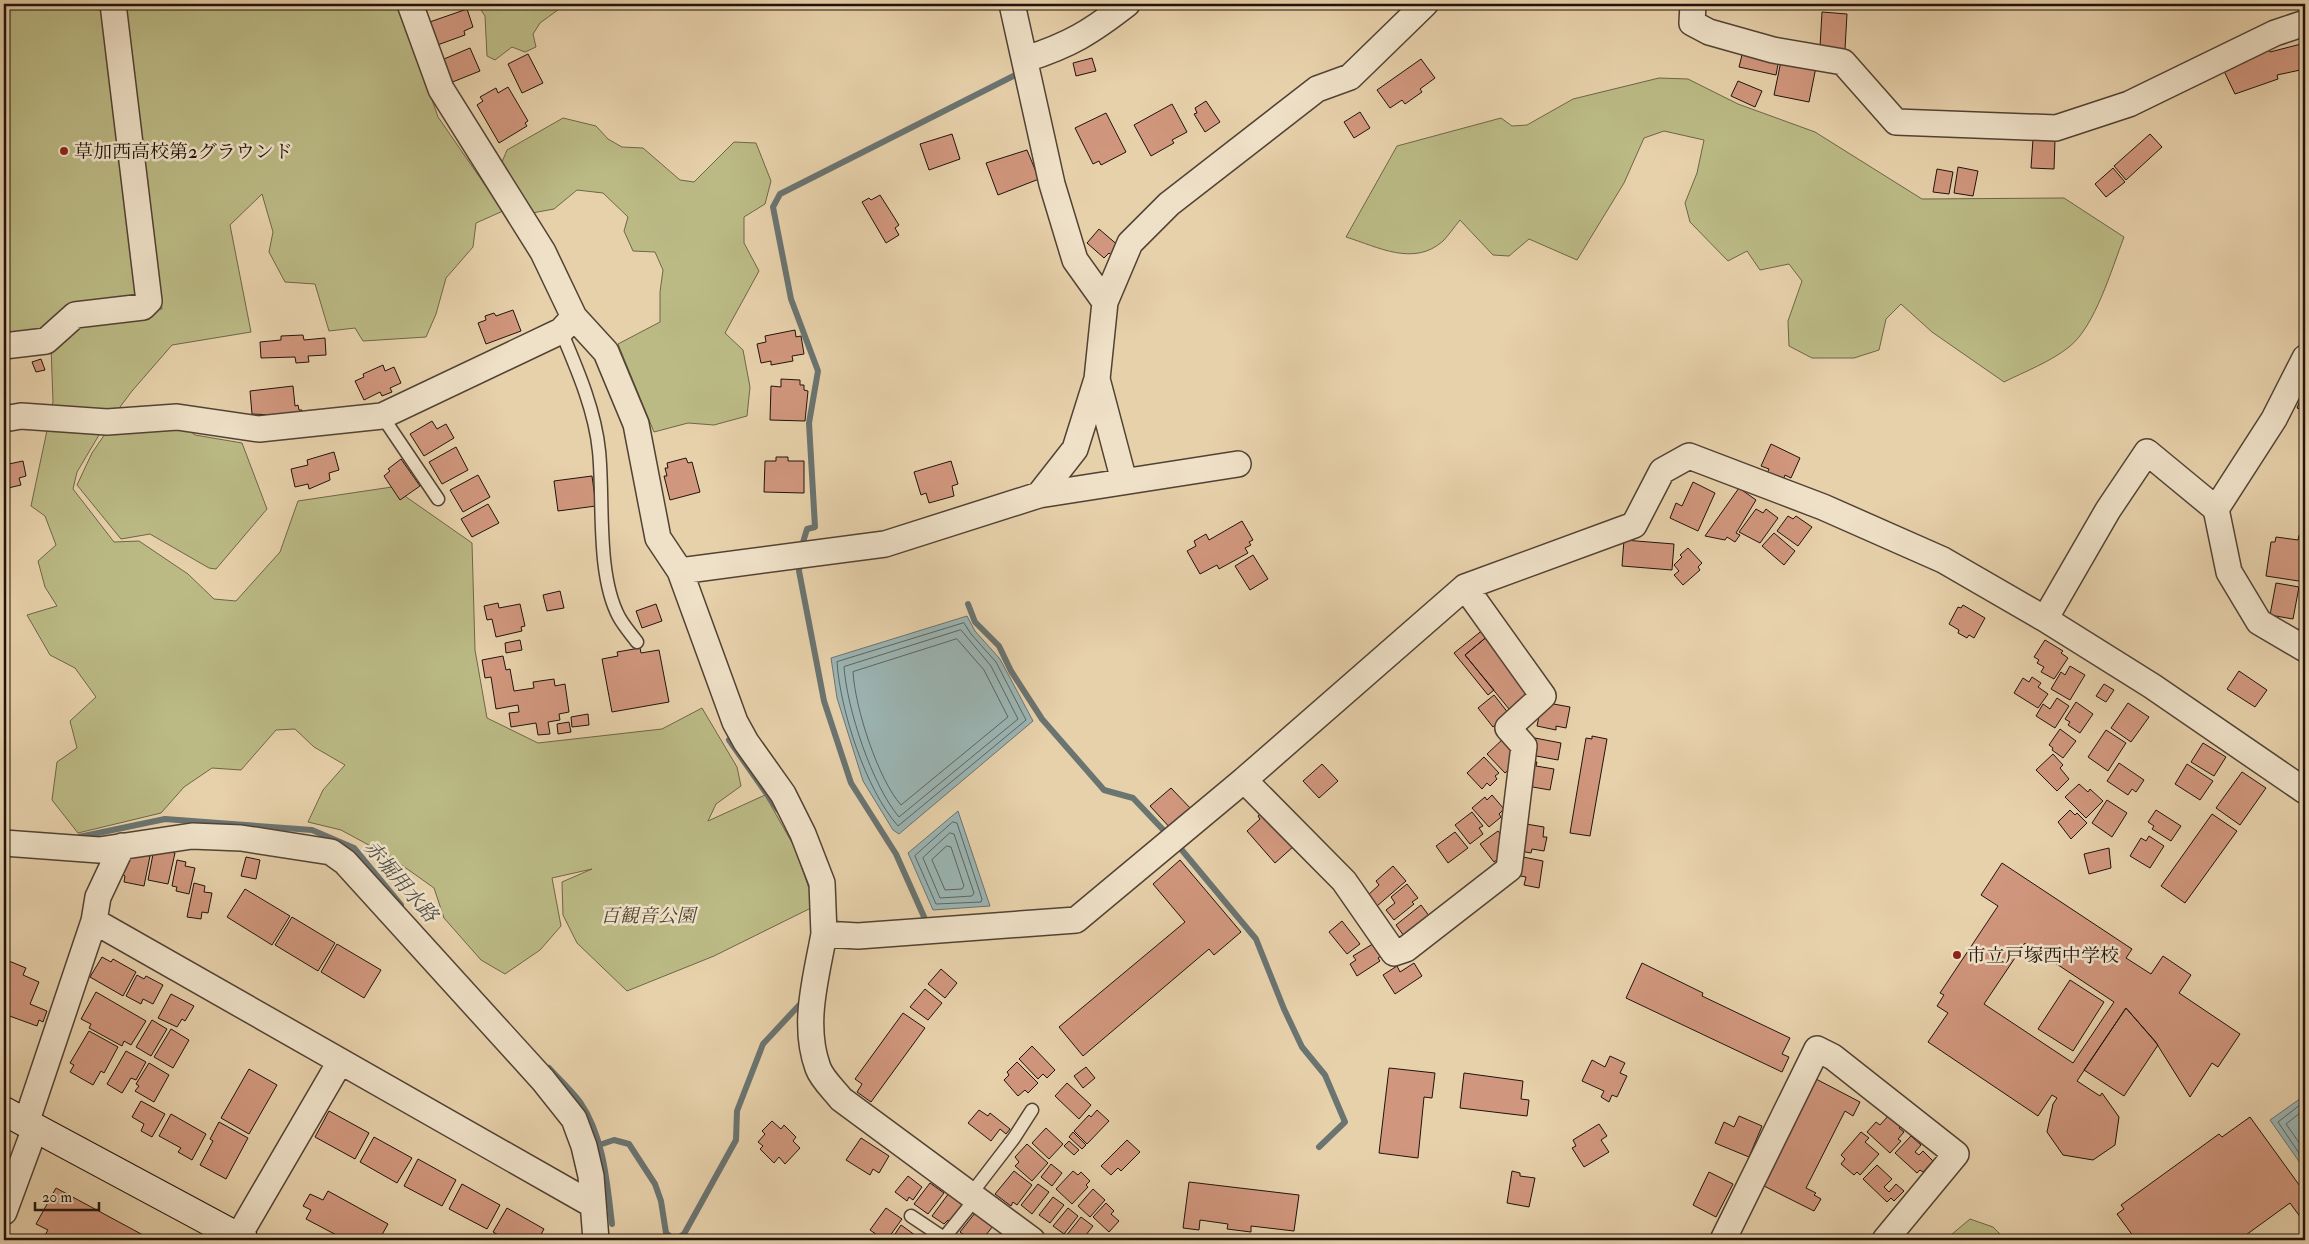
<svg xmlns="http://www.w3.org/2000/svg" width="2309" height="1244" viewBox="0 0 2309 1244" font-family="'IM FELL Double Pica','Noto Serif JP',serif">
<rect width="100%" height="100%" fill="#e7d1ab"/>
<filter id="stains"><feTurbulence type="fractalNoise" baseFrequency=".004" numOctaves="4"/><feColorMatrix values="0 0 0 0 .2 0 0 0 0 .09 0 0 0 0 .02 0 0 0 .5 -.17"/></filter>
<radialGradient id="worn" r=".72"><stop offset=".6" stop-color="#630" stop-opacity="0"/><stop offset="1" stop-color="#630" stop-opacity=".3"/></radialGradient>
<path fill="#bbba85" stroke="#6e6648" d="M20,4H107L140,296L35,336L4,339V7Z
M124,4H399L438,117L503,211L476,223L473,247L446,278L436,314L426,337L363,341L355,328L329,331L315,284L285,282L269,252L273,232L262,194L230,225L251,332L172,345L132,391L99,435L77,472L73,489L114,542L139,541L188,574L214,599L236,601L280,552L298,501L392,487L472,543L475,650L487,718L538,743L662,729L702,708L737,767L741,786L716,804L708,821L765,795L795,848L815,906L714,956L627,991L577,943L563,915L562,882L592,869L552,878L561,926L540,950L505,974L481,960L444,918L434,888L389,856L341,830L308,822L323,790L345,765L314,747L295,729L276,730L241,770L212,768L184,787L161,813L78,833L52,800L57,762L77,748L70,721L96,697L75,668L50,655L27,615L57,606L45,587L38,561L56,545L45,516L31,506L53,402L51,346L76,322L162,309Z
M477,4H566L540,23L533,34L536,47L525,52L512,47L495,60L487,56L485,16Z
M1659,78L1688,79L1738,104L1815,132L1922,199L2064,198L2124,237C2112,268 2095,327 2069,347C2050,362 2026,371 2004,382L1932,332L1901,304L1886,319L1879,350L1854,358H1812L1789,346L1788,321L1802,281L1789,264L1760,270L1747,251L1728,261L1690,222L1685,203L1697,173L1704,140L1664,131L1644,138L1624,183L1577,260L1529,239L1509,256L1493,255L1460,220C1454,227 1449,235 1443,241C1414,267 1378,247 1346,237L1397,146L1501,118L1512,126L1527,125L1573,99Z
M563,118L596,126L608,139L622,147L643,148L680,180L694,182L734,142L756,143L771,181L765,204L744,217V243L759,271L725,333L743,350L750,387L747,416L714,425L688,423L654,432L618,344L660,322V292L663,270L655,252L633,251L624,231L628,217L603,193L577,190L554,209L532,213L509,179L502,162L507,150Z
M180,423L195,435L242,443L267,509L216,569L209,568L150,534L121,539L77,485L92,453L107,431Z
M1970,1219L1993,1227L2006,1240H1945Z"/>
<path fill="#9bb5b4" stroke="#6a7471" d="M967,616L975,631L1000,659L1033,721L899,834L893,830L863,781L837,698L831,658Z
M958,811L990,906L933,910L908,853Z
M2304,1096L2305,1098V1170L2270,1120Z"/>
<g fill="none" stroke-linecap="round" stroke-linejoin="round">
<path stroke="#5e6460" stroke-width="1" d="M964,623L971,634L996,662L1026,720L898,826C866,790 840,710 837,662Z
M961,630L991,666L1018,719L899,817C872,785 847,709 844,667Z
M957,639L984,670L1008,717L901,805C878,779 855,708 853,672Z
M953,822L957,823L982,899L981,902L936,904L915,856Z
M950,833L954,834L974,893L972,896L940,898L923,858Z
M947,846L951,847L964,886L962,889L945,890L932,860Z
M2305,1101L2278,1122L2305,1162
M2305,1109L2286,1124L2305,1151"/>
<path stroke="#6a7471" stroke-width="6" d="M801,549L807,529L815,527L809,423L818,371L791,299L773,207L780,194L1021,72
M800,561L799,571L824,701L851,783L896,854L925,919
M968,604L975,622L999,646L1011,671L1042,719L1104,790L1133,798L1169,836
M729,740L778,810
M79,837L165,819L312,830L354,848L401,905
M1176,843L1256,939L1284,1009L1302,1047L1325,1075L1345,1122L1319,1147
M549,1068C559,1079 571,1090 580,1102C604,1137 607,1183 612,1224
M599,1145L614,1140L629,1144L655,1184L661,1201L666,1233L671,1237L678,1238L684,1234L736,1140L737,1111L763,1044L803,1001"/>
</g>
<path fill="#d1977e" stroke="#20130c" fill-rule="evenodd" d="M467,9L473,27L464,31L465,35L432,47L424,24Z
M1822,12L1847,14L1845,49L1820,47Z
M2305,43V69L2277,75L2278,79L2235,94L2224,71L2245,62L2242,54L2267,44L2270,52Z
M470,48L480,71L450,83L444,68L447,67L444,59Z
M1743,51L1779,59L1776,75L1739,67Z
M528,54L543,83L522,93L508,64Z
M1092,58L1096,71L1076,76L1073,63Z
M1421,59L1435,78L1420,89L1422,92L1405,104L1402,100L1390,108L1377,90Z
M1781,61L1816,67L1809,102L1774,95Z
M1738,81L1762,91L1755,107L1731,96Z
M508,87L528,121L525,123L527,126L499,143L477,105L483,101L480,97L496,88L498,93Z
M1206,101L1220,122L1205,132L1194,114L1197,113L1195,108Z
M1172,104L1187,132L1172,140L1174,143L1151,156L1134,125Z
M1360,112L1370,128L1354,138L1344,122Z
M1106,113L1126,152L1101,165L1099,161L1093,164L1075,128Z
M952,134L960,159L929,170L920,144Z
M2150,134L2162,147L2126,180L2114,166Z
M2033,139L2055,140L2054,169L2031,168Z
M1027,150L1039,179L998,195L986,163Z
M1958,167L1978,171L1973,196L1954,193Z
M2113,168L2125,182L2106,197L2095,184Z
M1937,169L1953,172L1949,194L1933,192Z
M880,195L899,225L895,228L899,235L886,243L862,202L869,198L871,200Z
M1099,229L1120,247L1112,256L1109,253L1104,258L1087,243Z
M513,310L521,331L486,344L478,323L486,320L485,316L494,313L496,316Z
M795,330L796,337L801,336L804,354L792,356L793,361L771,365V361L761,363L757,344L766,342L765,336Z
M303,335L304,340L325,338L326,355L308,356L309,362L296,363L295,357L261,358L260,342L281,340V336Z
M41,359L45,370L36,372L32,362Z
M383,365L385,371L394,367L401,383L390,388L392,392L382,396L380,392L364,400L355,381L364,377L363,374Z
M781,379L800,380V385H804V390L808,391L805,421L770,420L771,386L781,387Z
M293,386L295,406L298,405L299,410H302V419L272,418V415L252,414L250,391Z
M2305,387V411L2297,408Z
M432,421L437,429L446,424L454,438L424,456L410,434Z
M1771,444L1800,458L1791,478L1785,475L1783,480L1767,473L1769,469L1761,466Z
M456,447L468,470L442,484L429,462Z
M334,452L339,470L329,473L330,480L309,489L308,484L295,487L291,469L308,465L307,460Z
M776,457H788V461H804V493L764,492L765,461H776Z
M686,458L688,463L692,462L700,492L670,500L664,476H667L665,468H668L667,463Z
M401,459L420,486L400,500L384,476L390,471L388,469Z
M23,461L26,476L19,478L21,485L4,489V465Z
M951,461L958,484L952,486L954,496L929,503L926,493L921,495L914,472Z
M478,475L490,497L463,512L450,490Z
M592,476L596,506L558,511L554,481Z
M1693,482L1715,493L1698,531L1670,518L1676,503L1682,506Z
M1739,488L1756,500L1736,533L1740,535L1735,542L1727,537L1725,540L1705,536Z
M488,504L499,523L472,537L461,519Z
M1756,509L1763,513L1766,509L1778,518L1760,543L1739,532Z
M1788,516L1793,519L1796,516L1812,527L1798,546L1777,531Z
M1242,521L1253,540L1249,542L1251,545L1245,548L1248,553L1219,569L1217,565L1200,574L1187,551L1196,546L1194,541L1206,534L1209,540Z
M1774,533L1795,551L1784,565L1762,546Z
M2299,535L2305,536V582L2266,576L2271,542H2275L2276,537L2298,540Z
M1624,540L1674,544L1672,570L1622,566Z
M1688,548L1702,563L1698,567L1700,570L1683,585L1674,575L1679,571L1674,565L1682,557L1680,555Z
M1253,555L1268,579L1250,590L1235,566Z
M2276,583L2299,587L2293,619L2270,615Z
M560,591L564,608L547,611L543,595Z
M498,603L499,608L520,604L525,626L521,627L522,631L496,637L492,619L487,620L484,606Z
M656,604L662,621L642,628L636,611Z
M1963,605L1985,618L1974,638L1969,635L1967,638L1958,633L1959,630L1949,624L1958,607L1961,608Z
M1484,629L1489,635L1465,655L1494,690L1488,695L1454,653Z
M1489,635L1533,690L1509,709L1465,655Z
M520,640L522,650L506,653L505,643Z
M2045,640L2063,651L2061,653L2068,658L2054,679L2041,672L2044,667L2037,663L2039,660L2034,657Z
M640,648L641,653L659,650L669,702L612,712L602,659L618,656L617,652Z
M503,656L506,670L510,669L514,691L534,688L533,682L554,679L555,686L565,684L569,712L559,714L560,720L548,722L550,734L538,735L536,723L511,727L509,713L519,712L518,705L496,709L491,677L485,678L482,660Z
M2070,666L2085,675L2070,700L2051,689L2061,672L2065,675Z
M2239,671L2267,690L2255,707L2227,689Z
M2032,677L2041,683L2038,687L2048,694L2038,708L2014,693L2023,678L2029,682Z
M2104,684L2114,690L2106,702L2096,696Z
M1494,695L1509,714L1493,727L1478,708Z
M2057,698L2069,706L2055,728L2036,716L2043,704L2050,709Z
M2076,702L2093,714L2080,733L2068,725L2070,722L2065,719Z
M1548,703L1570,707L1566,728L1556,726V730L1537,726L1540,711H1546Z
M2128,703L2149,717L2131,742L2111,728Z
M588,714L589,725L572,727L571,717Z
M569,722L571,732L558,734L557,724Z
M2060,729L2076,741L2063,758L2052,750L2053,748L2049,745Z
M2106,730L2126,743L2108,771L2088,757Z
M1592,736L1607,739L1590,836L1570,833L1586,738L1592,739Z
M1504,738L1515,750L1517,762L1505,773L1487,754Z
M1535,738L1561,743L1558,760L1531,755Z
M2203,743L2226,757L2214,776L2191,762Z
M2053,754L2063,765L2060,768L2069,779L2057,791L2036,770Z
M1484,757L1499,773L1495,776L1497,779L1490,786L1487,783L1482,789L1467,773Z
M1528,761L1537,762L1536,766L1554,769L1550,790L1521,785Z
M2119,763L2144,780L2136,792L2132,789L2128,795L2107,781Z
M1322,764L1338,781L1319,798L1303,781Z
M2187,764L2213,781L2200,800L2175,784Z
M2242,772L2266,788L2240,825L2216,808Z
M2079,784L2088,792L2090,789L2103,801L2086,818L2065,797Z
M1171,788L1194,812L1173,831L1150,806Z
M1492,795L1504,809L1499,814L1501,817L1489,827L1472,808L1485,797L1487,800Z
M2107,800L2127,813L2112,837L2092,823Z
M2070,810L2075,815L2077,813L2087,823L2071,839L2058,822Z
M2156,810L2181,826L2171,841L2152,829L2154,826L2148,822Z
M1263,812L1294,846L1275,863L1247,831L1260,819L1258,816Z
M1472,812L1483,826L1479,828L1483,834L1470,844L1455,825Z
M2212,814L2237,831L2185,903L2161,886Z
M1520,823L1544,827L1543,837H1547L1544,851L1532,849L1531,853L1520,851Z
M1498,831L1509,845L1508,852L1494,862L1480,844Z
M1455,832L1468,848L1448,863L1436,846Z
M2149,836L2164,846L2150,868L2130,856L2141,838L2146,841Z
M2109,848L2111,868L2089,874L2084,854Z
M154,849L175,853L168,884L148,880Z
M136,853L150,856L144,886L124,882L125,876L122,874L130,855Z
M246,857L260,860L256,879L241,876Z
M1523,857L1543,861L1539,888L1524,885L1526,877L1515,875Z
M177,860L186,862L185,866L195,868L189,894L176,891L177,887L172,886Z
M1180,860L1241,932L1214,955L1209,949L1083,1056L1059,1027L1185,922L1153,884Z
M2002,863L2132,949L2126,958L2151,974L2163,956L2191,975L2179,993L2240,1034L2218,1067L2212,1063L2190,1097L2155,1041L2126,1008L2077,1081L2100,1096L2102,1093L2119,1117L2115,1145L2093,1160L2063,1155L2047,1132L2053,1104L2057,1098L2052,1095L2038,1116L1928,1042L1948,1013L1937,1006L1944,995L1940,993L1998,906L1981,895ZM2025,943L2114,1002L2073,1063L1984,1004Z
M1393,866L1406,881L1377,906L1368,895L1379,885L1376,881Z
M194,883L205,886L204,892L212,893L208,913L202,912L201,919L187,917Z
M1407,884L1418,898L1412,902L1414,904L1394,920L1386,910L1395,903L1391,897Z
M245,889L290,916L272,945L227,917Z
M1421,905L1433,921L1404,936L1396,925Z
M292,917L335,943L318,971L275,945Z
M1342,921L1360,944L1347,954L1329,932Z
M1376,942L1384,954L1378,958L1380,961L1357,976L1350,964L1356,960L1353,956Z
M337,944L381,970L364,998L321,972Z
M102,957L111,962L113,959L136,972L123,996L90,977Z
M4,959L26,968L23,975L39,982L30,1004L47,1011L43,1022L39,1020L37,1026L4,1014Z
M1414,963L1422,976L1395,994L1383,975L1397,966L1400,972Z
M1642,963L1703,993L1702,996L1790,1038L1782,1054L1789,1057L1782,1072L1626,998Z
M941,969L957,983L945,998L928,984Z
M137,975L144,979L146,976L163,985L153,1004L143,999L141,1004L126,996Z
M2070,980L2104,1002L2073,1051L2038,1029Z
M925,989L942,1003L928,1020L910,1007Z
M96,992L146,1021L131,1045L124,1041L122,1046L89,1028L91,1024L81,1019Z
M171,994L194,1006L185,1021L182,1019L177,1027L158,1018Z
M2126,1008L2158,1045L2124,1096L2084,1070Z
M903,1013L925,1028L871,1102L857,1092L862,1084L855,1079Z
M152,1020L167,1029L151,1056L136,1047Z
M171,1029L189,1040L173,1068L154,1057Z
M89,1031L118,1047L104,1073L101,1071L93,1085L70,1072L74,1065L70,1063Z
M1032,1046L1055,1070L1047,1078L1043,1074L1038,1079L1019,1059Z
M126,1051L146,1062L136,1080L131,1078L122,1093L107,1084Z
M1610,1056L1625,1063L1620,1073L1627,1076L1617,1097L1612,1095L1609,1102L1601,1097L1604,1091L1582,1081L1592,1060L1605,1067Z
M1017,1062L1038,1083L1028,1093L1025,1090L1018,1096L1004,1080L1009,1075L1007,1072Z
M149,1063L169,1075L154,1102L135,1091L139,1086L136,1084Z
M1086,1067L1095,1078L1083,1088L1074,1076Z
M1389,1068L1435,1073L1432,1098L1424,1097L1418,1158L1379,1153Z
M249,1069L277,1085L249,1134L221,1118Z
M1464,1073L1523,1081L1521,1099L1529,1100L1527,1116L1460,1108Z
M1816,1079L1860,1102L1853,1116L1845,1111L1806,1188L1816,1193L1814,1195L1821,1199L1814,1211L1762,1185Z
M1067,1083L1091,1105L1079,1119L1055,1096Z
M141,1101L165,1114L152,1137L141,1131L144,1124L132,1117Z
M979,1110L988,1116L990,1113L1010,1129L1006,1134L1000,1129L991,1141L968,1123Z
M1097,1110L1109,1121L1087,1144L1074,1131L1089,1115L1091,1117Z
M329,1111L369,1133L355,1159L315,1137Z
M171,1114L206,1134L192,1160L178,1152L181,1148L159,1136Z
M1889,1115L1901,1126L1899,1128L1904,1132L1898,1139L1901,1141L1890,1153L1867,1132L1876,1122L1880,1125Z
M1739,1116L1762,1126L1749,1157L1715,1143L1724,1122L1734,1127Z
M2250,1117L2305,1193V1215L2301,1218L2290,1203L2239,1240H2136L2117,1214L2124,1209L2121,1205L2219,1134L2222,1137Z
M772,1121L781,1129L784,1125L796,1137L793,1141L800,1148L785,1164L779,1157L774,1163L760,1149L763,1146L758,1142L765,1134L762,1131Z
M219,1122L248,1138L226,1179L200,1165L213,1141L210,1139Z
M1599,1124L1607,1136L1601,1140L1609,1152L1584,1167L1572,1148L1576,1146L1573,1140Z
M1046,1128L1063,1144L1049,1159L1032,1143Z
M1073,1132L1086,1145L1082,1149L1069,1137Z
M1861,1132L1869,1138L1865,1142L1879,1154L1860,1175L1857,1172L1854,1175L1841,1164L1845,1159L1841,1155Z
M1911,1136L1921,1145L1915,1152L1919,1155L1923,1151L1933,1161L1923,1172L1920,1170L1917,1173L1895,1153Z
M374,1137L412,1158L397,1183L360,1162Z
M861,1138L889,1156L879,1173L873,1169L870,1175L846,1160Z
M1127,1140L1140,1152L1121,1171L1118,1168L1111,1175L1101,1166Z
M1069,1141L1079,1150L1074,1155L1064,1146Z
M1027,1144L1048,1163L1032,1181L1015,1166L1019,1162L1015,1157Z
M418,1159L456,1180L442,1206L404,1186Z
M1051,1164L1062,1173L1052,1186L1041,1177Z
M1877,1165L1892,1179L1884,1187L1889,1192L1896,1184L1904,1191L1894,1201L1891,1198L1887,1202L1863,1179Z
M1014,1171L1032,1185L1017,1205L1013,1202L1011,1206L995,1194Z
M1073,1171L1078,1175L1081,1172L1090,1181L1086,1185L1088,1187L1072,1204L1056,1189Z
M1512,1171L1520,1173V1176L1535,1178L1529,1207L1507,1203Z
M1709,1172L1733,1184L1716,1217L1693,1205Z
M908,1176L922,1187L913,1200L909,1197L907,1201L895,1192Z
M1189,1182L1299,1195L1294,1231L1251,1226V1232L1227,1229L1228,1224L1200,1220L1199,1230L1183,1228Z
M930,1183L944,1193L928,1214L914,1204Z
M462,1184L500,1205L487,1229L449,1209Z
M1038,1184L1049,1192L1032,1214L1021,1205Z
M56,1188L143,1235L140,1240H42L48,1230L36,1224Z
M1093,1189L1105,1200L1090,1217L1078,1206Z
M328,1191L388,1224L379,1240H346L306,1219L311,1210L303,1206L310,1194L323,1200Z
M949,1193L965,1205L951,1222L948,1220L944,1224L932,1216Z
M1053,1197L1064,1205L1050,1223L1039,1215Z
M1106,1203L1114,1211L1111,1214L1119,1221L1109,1232L1093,1217Z
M507,1208L544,1229L538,1240H507L493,1232Z
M886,1208L902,1219L887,1240H884L870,1230Z
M1068,1208L1078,1216L1064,1234L1053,1226Z
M975,1213L993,1226L982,1240H971L960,1232Z
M1081,1217L1093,1226L1082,1240H1071L1066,1236Z
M901,1225L919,1238L918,1240H891Z"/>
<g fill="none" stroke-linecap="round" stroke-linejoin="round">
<defs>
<path id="lane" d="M561,331C577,369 595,410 599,451C604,499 596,574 619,617C624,626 631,634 637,642
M382,416L438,499
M971,1194L1014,1138L1032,1110
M911,1216L944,1238L976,1198"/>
<path id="street" d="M410,4L441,89L543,252L574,317L606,352L636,424L658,538L680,571L735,722L746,742L783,794L803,834L822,883L824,934L858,936L1076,920L1244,780L1465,587L1634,525L1662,471L1689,456L1823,507L1943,560L2045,619L2152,686L2305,791
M1012,4L1052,184L1075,260L1105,302
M1693,4L1692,23L1709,32L1773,50L1843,62L1896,122L2056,128L2129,104L2275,33L2305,23
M1026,59C1070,45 1091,32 1127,4
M4,346L46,341L75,315L143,307L149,301L113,4
M2305,358L2274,419L2216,509L2229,572L2259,622L2305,649
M1097,379L1124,481
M4,419L21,416L107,422L177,417L259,429L382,416L561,331L574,317
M1039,495L1238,464
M680,571L885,544L1039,495L1075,449L1097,379L1105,302L1130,243L1169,204L1317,89L1350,77L1425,4
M2045,619L2108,510L2147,452L2216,509
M1244,780L1344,881L1394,953L1406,949L1509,869L1524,746L1508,728L1543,696L1465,587
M4,843L99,850L192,836L241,838L331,852L345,862L543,1080L574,1119L584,1146L591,1176L596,1240
M94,921L593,1205
M824,934C816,978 802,1025 818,1068C822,1079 834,1090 841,1099L1032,1240
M26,1123L94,921L98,897L122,846
M4,1212L35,1128
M238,1237L340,1062
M1723,1240L1817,1049L1833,1057L1956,1154L1885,1240"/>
<path id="secondary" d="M4,1111L244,1240"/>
</defs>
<use href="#lane" stroke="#524234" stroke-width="15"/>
<use href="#street" stroke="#524234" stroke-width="28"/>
<use href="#secondary" stroke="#20130c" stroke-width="30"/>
<use href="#lane" stroke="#efe1c8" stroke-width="12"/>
<use href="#street" stroke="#efe1c8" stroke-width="25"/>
<use href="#secondary" stroke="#efe1c8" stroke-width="28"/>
</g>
<g fill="#8f2418" stroke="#efe1c8" stroke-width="2">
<circle cx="64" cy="151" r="5"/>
<circle cx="1957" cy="955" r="5"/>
</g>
<g text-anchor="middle" stroke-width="5" stroke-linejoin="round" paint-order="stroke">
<g font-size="19" fill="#20130c" stroke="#efe1c8" text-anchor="start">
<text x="74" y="158">草加西高校第2グラウンド</text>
<text x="1967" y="962">市立戸塚西中学校</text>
</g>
<g font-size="19" font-style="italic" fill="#4e4530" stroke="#efe1c8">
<text x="648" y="922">百観音公園</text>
</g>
<g font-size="20" font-style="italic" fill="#4b4c47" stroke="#efe1c8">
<text transform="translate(401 881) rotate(49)" y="7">赤堀用水路</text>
</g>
</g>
<rect width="2309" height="1244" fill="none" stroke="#e7d1ab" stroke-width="20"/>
<rect x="5" y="5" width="2299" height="1234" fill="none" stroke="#20130c" stroke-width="2.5"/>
<rect x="10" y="10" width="2289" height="1224" fill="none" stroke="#20130c"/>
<path d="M35 1202v8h64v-8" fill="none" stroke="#20130c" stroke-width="2.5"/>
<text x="42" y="1202" font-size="15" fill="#20130c" stroke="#efe1c8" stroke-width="4" paint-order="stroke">20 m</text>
<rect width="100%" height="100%" filter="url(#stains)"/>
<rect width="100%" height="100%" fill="url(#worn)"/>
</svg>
